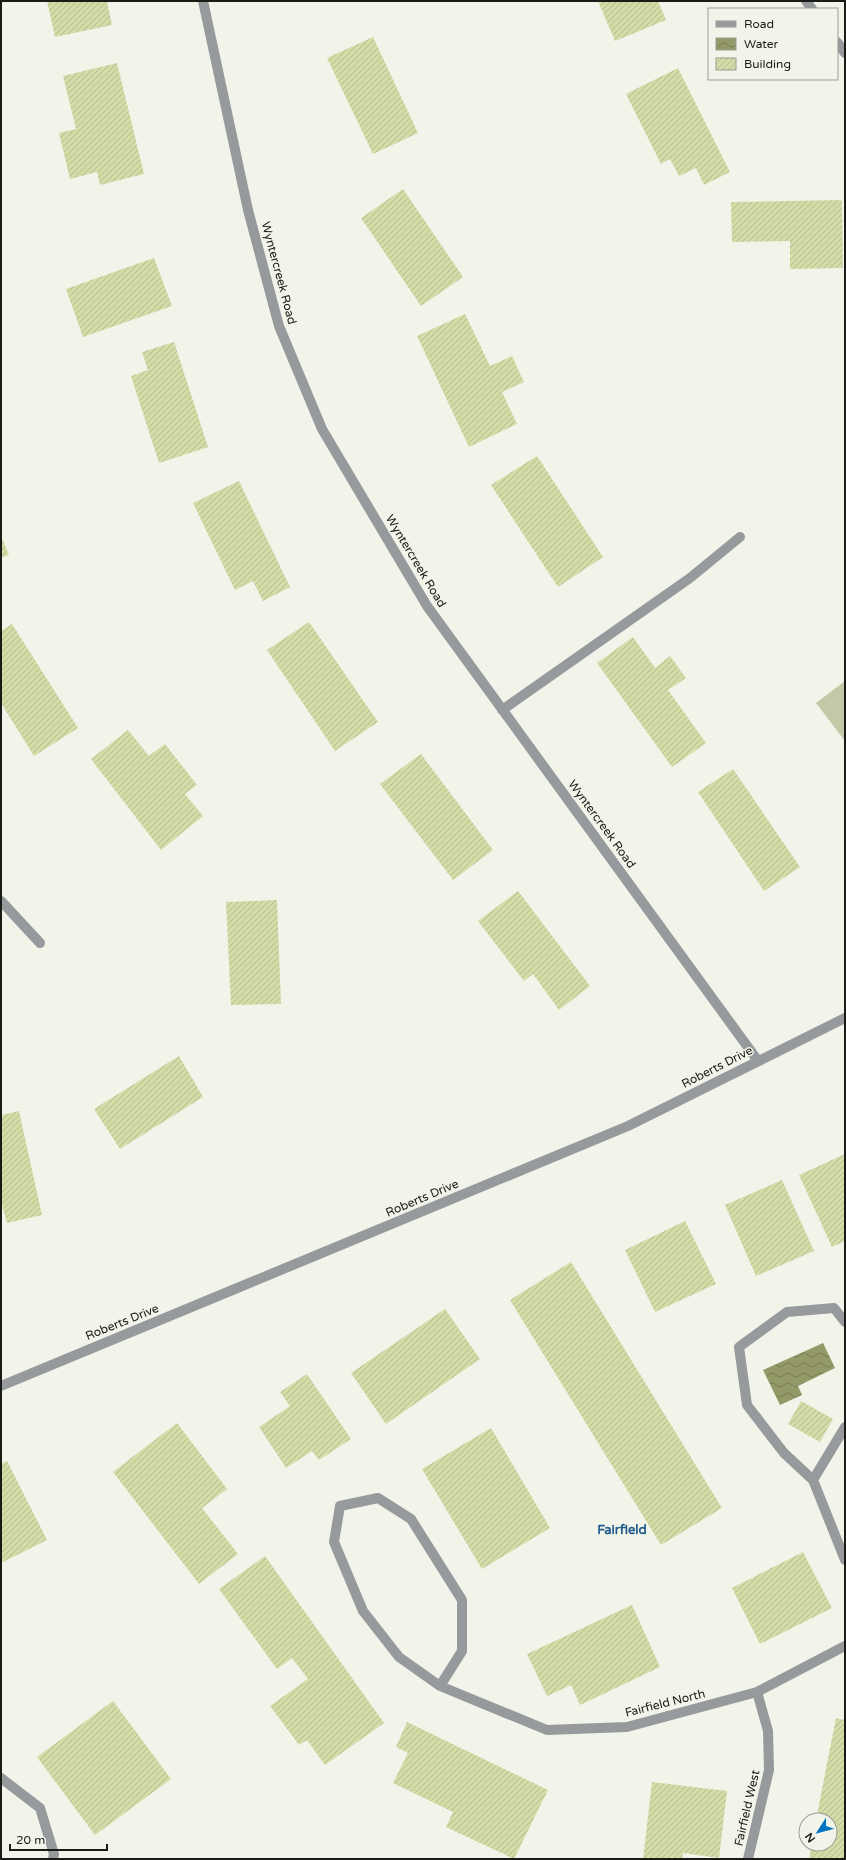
<svg xmlns="http://www.w3.org/2000/svg" width="846" height="1860" viewBox="0 0 846 1860" font-family="'Varela Round',sans-serif">
<defs>
<pattern id="water-waves" width="16" height="10" patternUnits="userSpaceOnUse"><rect width="16" height="10" fill="#949968"/><path d="M0 5q4-4 8 0t8 0" fill="none" stroke="#787c55"/></pattern>
<pattern id="building-hatch" width="6" height="6" patternUnits="userSpaceOnUse"><rect width="6" height="6" fill="#d5dba7"/><path d="M-1 1l2-2M0 6l6-6M5 7l2-2" fill="none" stroke="#b6bb8f"/></pattern>
</defs>
<rect width="100%" height="100%" fill="#f2f4ea"/>
<path fill="#c4c8a8" d="M845,681V741L816,703Z"/>
<path fill="url(#water-waves)" d="M823,1343L835,1368L798,1386L802,1395L780,1405L763,1370Z"/>
<path fill="url(#building-hatch)" d="M47,1H107L112,25L55,37Z
M598,1H658L666,20L615,41Z
M373,37L418,133L373,154L327,58Z
M117,63L144,174L100,185L97,172L70,179L59,133L76,129L63,76Z
M678,68L730,172L704,185L696,168L679,176L670,159L661,164L626,94Z
M403,189L463,277L421,306L361,218Z
M842,200L843,268L790,269V241L732,242L731,202Z
M154,258L172,306L83,337L66,289Z
M465,314L490,366L512,356L524,382L502,392L517,424L469,447L417,336Z
M174,342L208,447L159,463L131,376L148,370L142,352Z
M537,456L603,557L558,587L491,485Z
M239,481L290,587L263,601L253,581L235,590L193,503Z
M1,536L9,555L1,558Z
M309,622L378,722L335,751L267,650Z
M12,624L78,728L34,756L1,703V631Z
M633,637L655,668L670,656L686,678L668,690L706,743L672,767L597,663Z
M128,730L149,756L165,744L197,785L185,794L203,816L161,850L91,759Z
M421,754L493,850L453,880L380,784Z
M733,769L800,867L764,891L698,792Z
M518,891L590,986L559,1010L533,974L524,981L478,921Z
M277,900L281,1004L231,1005L226,902Z
M179,1056L203,1097L120,1149L94,1109Z
M19,1111L42,1215L7,1223L1,1201V1115Z
M845,1154V1241L832,1247L799,1175Z
M782,1180L814,1251L756,1276L725,1205Z
M685,1221L716,1284L655,1312L625,1250Z
M571,1262L722,1508L661,1545L510,1300Z
M445,1309L480,1359L386,1424L351,1373Z
M307,1374L351,1439L319,1460L312,1451L286,1468L259,1427L290,1406L280,1392Z
M801,1401L833,1419L820,1442L788,1424Z
M177,1423L227,1489L202,1508L238,1554L199,1584L113,1472Z
M491,1428L550,1528L482,1569L422,1469Z
M7,1461L47,1540L1,1563V1464Z
M803,1552L832,1608L760,1644L732,1588Z
M265,1556L384,1723L325,1765L307,1740L299,1745L270,1706L308,1679L292,1658L277,1669L219,1589Z
M632,1605L660,1667L580,1705L571,1685L547,1696L527,1654Z
M113,1701L171,1779L95,1835L37,1757Z
M836,1718L845,1720V1859H809L812,1844H830V1820H816Z
M407,1722L548,1790L514,1859L446,1827L453,1812L393,1783L408,1753L396,1747Z
M652,1782L727,1791L719,1858L683,1853L682,1859H643Z"/>
<g fill="none" stroke-linecap="round" stroke-linejoin="round">
<path stroke="#979a9d" stroke-width="10" d="M203,1L248,210L279,326L322,429L427,606L758,1061
M806,1L812,9
M837,42L845,53
M502,710L690,578L740,537
M1,901L40,943
M845,1322L834,1308L787,1312L739,1347L747,1405L784,1453L813,1480L845,1427
M1,1386L628,1126L845,1018
M813,1480L845,1560
M378,1498L411,1519L462,1600V1651L440,1686L399,1657L363,1611L334,1542L340,1506Z
M440,1686L547,1730L627,1727L757,1692L845,1646
M1,1778L40,1808L54,1854L53,1859
M748,1859L769,1770L768,1731L757,1692"/>
</g>
<g text-anchor="middle" stroke-width="3" stroke-linejoin="round" paint-order="stroke">
<g font-size="12" fill="#1a1a17" stroke="#f2f4ea">
<text transform="translate(279 273) rotate(75)" y="4">Wyntercreek Road</text>
<text transform="translate(416 561) rotate(59)" y="4">Wyntercreek Road</text>
<text transform="translate(602 824) rotate(54)" y="4">Wyntercreek Road</text>
<text transform="translate(717 1067) rotate(-27)" y="4">Roberts Drive</text>
<text transform="translate(422 1198) rotate(-23)" y="4">Roberts Drive</text>
<text transform="translate(122 1322) rotate(-22)" y="4">Roberts Drive</text>
<text transform="translate(665 1703) rotate(-14)" y="4">Fairfield North</text>
<text transform="translate(747 1808) rotate(-77)" y="4">Fairfield West</text>
</g>
<g font-size="13" font-weight="bold" fill="#215b8c" stroke="#f2f4ea">
<text x="622" y="1534">Fairfield</text>
</g>
</g>
<rect width="846" height="1860" fill="none" stroke="#1a1a17" stroke-width="4"/>
<rect x="708" y="8" width="130" height="72" fill="#f2f4ea" stroke="#9c9d96"/>
<rect x="716" y="21" width="20" height="6" fill="#979a9d" stroke="#9c9d96"/>
<text x="744" y="28" font-size="12" fill="#1a1a17">Road</text>
<rect x="716" y="38" width="20" height="12" fill="url(#water-waves)" stroke="#9c9d96"/>
<text x="744" y="48" font-size="12" fill="#1a1a17">Water</text>
<rect x="716" y="58" width="20" height="12" fill="url(#building-hatch)" stroke="#9c9d96"/>
<text x="744" y="68" font-size="12" fill="#1a1a17">Building</text>
<g transform="translate(818 1832) rotate(234)"><circle r="19" fill="#f2f4ea" stroke="#9c9d96"/>
<path d="M0-3L7 15L0 10L-7 15Z" fill="#0273be"/>
<text y="-6" font-size="11" font-weight="bold" text-anchor="middle" fill="#1a1a17">N</text>
</g>
<path d="M10 1844v6h97v-6" fill="none" stroke="#1a1a17" stroke-width="2"/>
<text x="16" y="1844" font-size="12" fill="#1a1a17" stroke="#f2f4ea" stroke-width="3" paint-order="stroke">20 m</text>
</svg>
